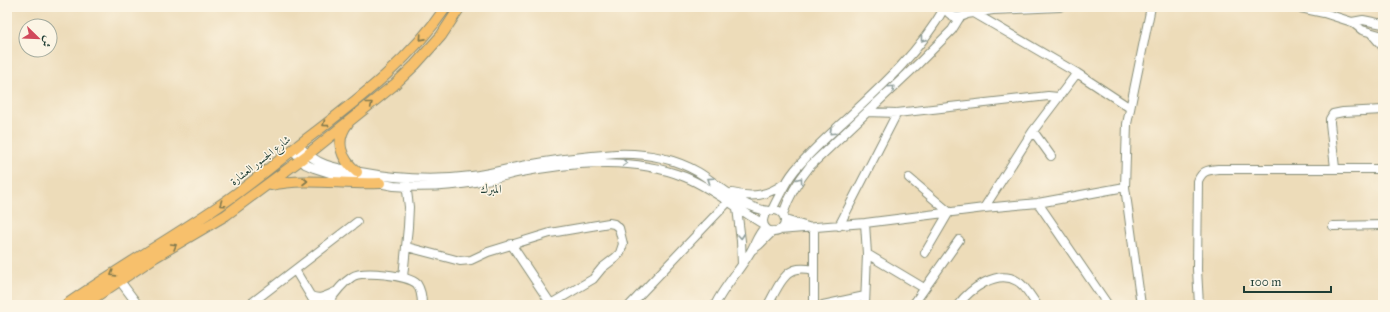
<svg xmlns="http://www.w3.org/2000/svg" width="1390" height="312" viewBox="0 0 1390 312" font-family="'IM FELL Great Primer',Amiri,serif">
<rect width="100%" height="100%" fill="#fcf5e5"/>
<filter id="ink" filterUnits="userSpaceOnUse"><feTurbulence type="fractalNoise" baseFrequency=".025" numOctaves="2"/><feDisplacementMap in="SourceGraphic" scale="8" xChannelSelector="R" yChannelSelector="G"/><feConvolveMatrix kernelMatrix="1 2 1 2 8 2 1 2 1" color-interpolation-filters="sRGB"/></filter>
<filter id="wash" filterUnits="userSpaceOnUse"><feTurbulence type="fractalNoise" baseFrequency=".012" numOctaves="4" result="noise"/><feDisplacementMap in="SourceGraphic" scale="16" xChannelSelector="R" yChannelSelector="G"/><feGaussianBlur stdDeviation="0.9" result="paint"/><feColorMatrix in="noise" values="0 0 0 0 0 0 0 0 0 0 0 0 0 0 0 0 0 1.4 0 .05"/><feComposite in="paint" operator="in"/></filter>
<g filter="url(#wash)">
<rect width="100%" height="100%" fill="#eddcb9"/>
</g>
<g filter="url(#ink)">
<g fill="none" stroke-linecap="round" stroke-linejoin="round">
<defs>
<path id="minor" d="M945,7C949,17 958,20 967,14L970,7
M1296,7L1324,13L1352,22L1362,30L1383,36
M974,13L1077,73L1130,108
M967,14L993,10L1060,7
M1352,22L1363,20L1383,24
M1371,33L1383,47
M867,112L897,113L1048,96L1058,97
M1033,131L1051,156
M298,145C317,166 334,168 360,172C397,179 434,181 472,176C489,174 505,169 522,166C553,160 585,156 616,154C644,153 673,158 698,172C721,186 741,208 769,211
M293,150L305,164L314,168L336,175L394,186C423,188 457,186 485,180C499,178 513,173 527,171C580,162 634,157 685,177C712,188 738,209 763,224
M1335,168L1330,123V119L1333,114L1343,112L1383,110
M909,178L949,212L925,253
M732,193C753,198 767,196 785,183
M1038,203L1108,305
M737,208L741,241L742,264
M984,208L1033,131L1077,73
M772,210C779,196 785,182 795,170C809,153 826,138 842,123C880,88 919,53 945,7
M763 221a11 11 0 1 1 22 0a11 11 0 1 1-22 0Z
M783,214C789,196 798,181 810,166L919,63L952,30L960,17
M785,220L808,227
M865,223L867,254L865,305
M839,226L897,113
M1333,226L1383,225
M779,230L865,223L984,208L1038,203L1125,187
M511,244L551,304
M407,247L460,261L471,260L488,252L550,233L609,223L614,224L619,228L623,244L620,253L615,258L602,268L593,279L549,305
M752,250L759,245L773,231
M867,254L924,288
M295,270L316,305
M403,277L408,227L409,207L406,183
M120,281L138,305
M311,296C320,300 326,296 335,292
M249,305L357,222
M327,305C334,294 341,284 352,277C362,270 408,275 417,284C421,290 422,298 422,305
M630,305L728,202
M715,305C725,285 740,270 751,251C756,242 758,234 765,227
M768,305C775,293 783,271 798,269C803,268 809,269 814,270
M814,305V228
M823,305L865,296
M913,305L959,240
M958,305C970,289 997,269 1017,281C1026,286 1031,297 1037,305
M1141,305L1125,187L1127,124L1151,7
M1199,305L1197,269L1198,181C1202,171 1207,170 1218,169H1383"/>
<path id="major" d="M348,123C334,141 341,159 357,172
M271,185C307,177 343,185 380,183
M66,305C116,270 169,240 219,206C252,184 281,158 313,134C361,97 411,59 446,7
M83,305L155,257L226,215L307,155L394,85L415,65L441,36L460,7"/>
</defs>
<use href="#minor" stroke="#868c76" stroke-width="10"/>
<use href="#major" stroke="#868c76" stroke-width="12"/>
<use href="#minor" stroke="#fff" stroke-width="8"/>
<use href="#major" stroke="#f7c06c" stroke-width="10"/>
</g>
<defs><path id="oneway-chevron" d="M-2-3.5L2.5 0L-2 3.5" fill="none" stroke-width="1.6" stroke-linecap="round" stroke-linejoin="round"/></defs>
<g stroke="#80784d">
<use href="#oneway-chevron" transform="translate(422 38) rotate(132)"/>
<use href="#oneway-chevron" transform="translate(370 104) rotate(-39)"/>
<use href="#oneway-chevron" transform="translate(325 124) rotate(143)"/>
<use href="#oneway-chevron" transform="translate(305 181)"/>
<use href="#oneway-chevron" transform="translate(222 204) rotate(145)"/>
<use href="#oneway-chevron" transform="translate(174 246) rotate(-30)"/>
<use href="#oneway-chevron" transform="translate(113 274) rotate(148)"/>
</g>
<g stroke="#8f9e9a">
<use href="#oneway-chevron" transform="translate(923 39) rotate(128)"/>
<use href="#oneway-chevron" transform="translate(892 88) rotate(-43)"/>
<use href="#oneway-chevron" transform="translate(832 132) rotate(137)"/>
<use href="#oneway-chevron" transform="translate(625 163) rotate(4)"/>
<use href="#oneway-chevron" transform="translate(710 180) rotate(-146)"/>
<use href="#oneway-chevron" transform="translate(800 180) rotate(-54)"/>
<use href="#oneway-chevron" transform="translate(741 236) rotate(85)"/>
</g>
</g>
<g text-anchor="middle" stroke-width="3" stroke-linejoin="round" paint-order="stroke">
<g font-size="11" fill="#1f3d34" stroke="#fcf5e5">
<text transform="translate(260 160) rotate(-38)" y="4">شارع الجسور العشارة</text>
</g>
<g font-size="12" fill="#1f3d34" stroke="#fcf5e5">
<text x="491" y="193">المبرك</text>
</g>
</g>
<rect width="1390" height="312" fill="none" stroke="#fcf5e5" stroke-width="24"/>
<g transform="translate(38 38) rotate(113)"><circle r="19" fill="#fcf5e5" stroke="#a4ab9e"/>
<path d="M0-3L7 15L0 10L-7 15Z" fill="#d1495b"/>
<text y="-6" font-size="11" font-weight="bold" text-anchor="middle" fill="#1f3d34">ش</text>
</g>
<path d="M1244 286v6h87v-6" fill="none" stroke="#1f3d34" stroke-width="2"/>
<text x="1250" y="286" font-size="12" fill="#1f3d34" stroke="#fcf5e5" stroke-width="3" paint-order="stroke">100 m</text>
</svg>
